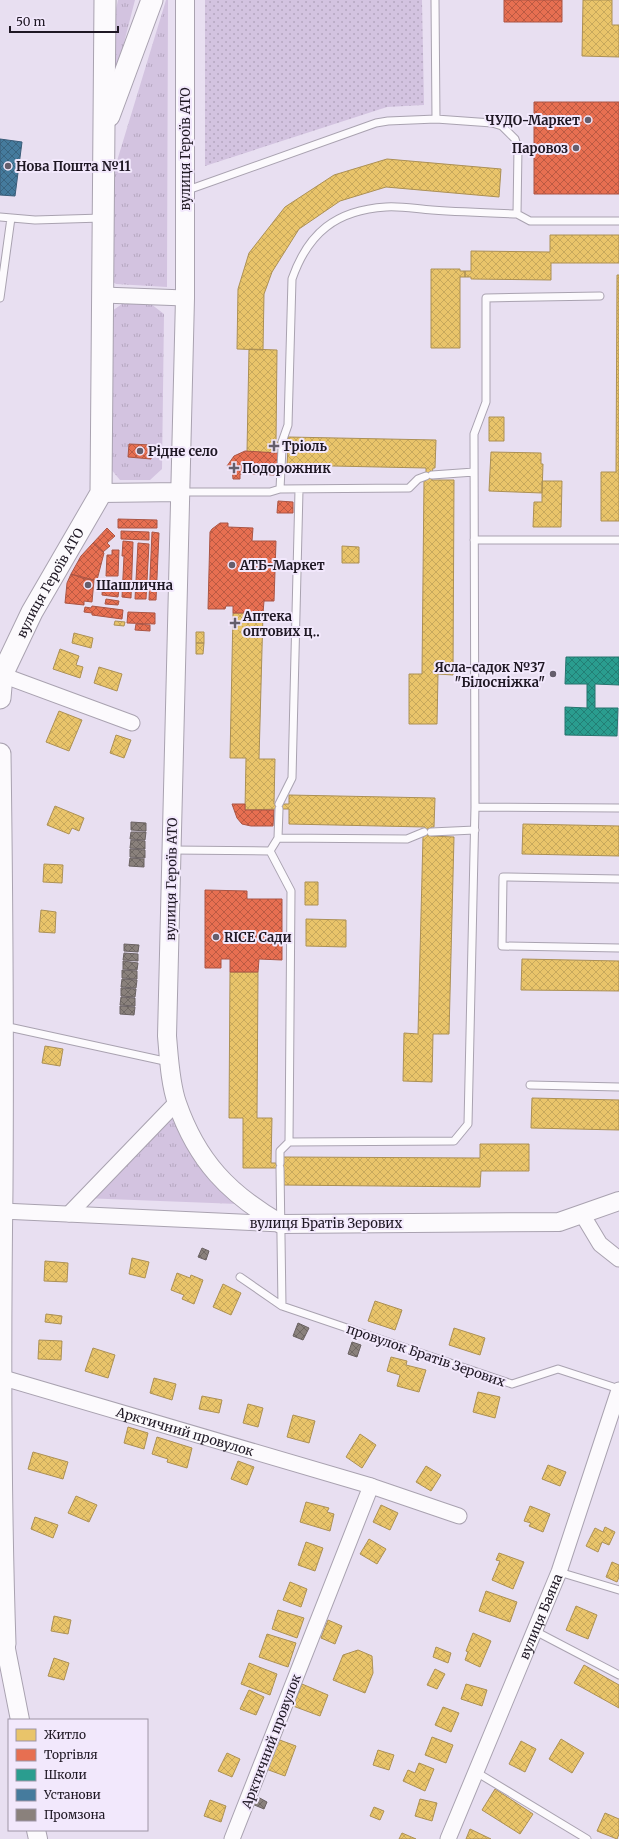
<svg xmlns="http://www.w3.org/2000/svg" width="619" height="1839" viewBox="0 0 619 1839" font-family="Merriweather,serif">
<defs>
<pattern id="grass-tufts" width="24" height="20" patternUnits="userSpaceOnUse"><rect width="24" height="20" fill="#d3c3e0"/><path d="M3 7l-1-3M5 7V3M7 7l1-3M15 17l-1-3M17 17v-4M19 17l1-3" fill="none" stroke="#b5a7c0"/></pattern>
<pattern id="park-dots" width="8" height="8" patternUnits="userSpaceOnUse"><rect width="8" height="8" fill="#d3c3e0"/><path d="M2 2h.1M6 6h.1" fill="none" stroke="#b5a7c0" stroke-width="1.8" stroke-linecap="round"/></pattern>
<pattern id="homes-cross-hatch" width="8" height="8" patternUnits="userSpaceOnUse"><rect width="8" height="8" fill="#e9c46a"/><path d="M0 0l8 8M0 8l8-8" fill="none" stroke="#c7a85c"/></pattern>
<pattern id="shops-cross-hatch" width="8" height="8" patternUnits="userSpaceOnUse"><rect width="8" height="8" fill="#e76f51"/><path d="M0 0l8 8M0 8l8-8" fill="none" stroke="#bb5a43"/></pattern>
<pattern id="schools-cross-hatch" width="8" height="8" patternUnits="userSpaceOnUse"><rect width="8" height="8" fill="#2a9d8f"/><path d="M0 0l8 8M0 8l8-8" fill="none" stroke="#237f75"/></pattern>
<pattern id="public-cross-hatch" width="8" height="8" patternUnits="userSpaceOnUse"><rect width="8" height="8" fill="#457b9d"/><path d="M0 0l8 8M0 8l8-8" fill="none" stroke="#396480"/></pattern>
<pattern id="industry-cross-hatch" width="8" height="8" patternUnits="userSpaceOnUse"><rect width="8" height="8" fill="#8a817c"/><path d="M0 0l8 8M0 8l8-8" fill="none" stroke="#706965"/></pattern>
</defs>
<rect width="100%" height="100%" fill="#e8dff1"/>
<path fill="url(#grass-tufts)" d="M118,0H135L117,70H111L112,29Z
M166,0H168L167,287L116,284L113,282L110,184Z
M122,304H151L164,314L162,469L150,480H120L110,468L112,311Z
M170,1110L199,1167L222,1191L238,1204L82,1198Z"/>
<path fill="url(#park-dots)" d="M205,0H422L424,105L387,107L205,166Z"/>
<path fill="url(#homes-cross-hatch)" stroke="#ac9055" d="M583,0H612V25H619V57L582,56Z
M387,159L501,169L499,197L386,187L340,201L299,229L272,272L264,294L263,350L237,349L238,289L249,253L285,207L334,175Z
M550,235H619V263H551V280L471,279V277H465V271H471V251L550,252Z
M431,269H460V271H465V277H460V348H431Z
M617,275H619V521H601V472H616Z
M249,349L277,350L276,442H282V448H276V453L247,452Z
M489,417H504V441H489Z
M288,437L436,440L435,468H433L432,474H426V468L287,465L288,448H282V442H288Z
M491,452L541,453V464H543L542,493L489,491Z
M426,474H432V480H454L453,675L438,674L437,724H409V674H422L424,480Z
M542,481H562L561,527H533L534,502H542Z
M342,546L359,547V563H342Z
M233,613H263L259,759H275L274,804H279V809L245,810L246,758H230Z
M115,621L125,622L124,626L114,625Z
M196,632H204V643H196Z
M74,633L93,638L91,648L72,643Z
M196,643H204L203,654H196Z
M60,649L79,656L76,665L83,667L80,678L53,669Z
M99,667L122,674L117,691L94,683Z
M59,711L82,720L69,751L46,742Z
M116,735L131,740L124,758L110,753Z
M289,795L435,798L434,827H431V831H425V827L289,824V809H279V804H289Z
M55,806L84,818L79,831L72,828L69,834L47,825Z
M523,824L619,826V856L522,854Z
M425,831H431V836L454,837L449,1034H433L432,1082L403,1081L404,1033L418,1034L423,836H424Z
M44,864L63,865L62,883L43,882Z
M305,882H318V905H305Z
M41,910L56,912L55,933L39,932Z
M306,919L346,920V947L306,946Z
M522,959L619,961V991L521,990Z
M230,972H258L257,1118H272L271,1163H277V1168H243V1118H229Z
M45,1046L63,1049L60,1066L42,1063Z
M532,1098L619,1100V1130L531,1128Z
M480,1144H529V1171H481L480,1187L283,1185L277,1168V1163L283,1157L480,1158Z
M132,1258L149,1262L145,1278L129,1274Z
M45,1261L68,1263L67,1282L44,1281Z
M177,1273L190,1278L191,1275L203,1280L194,1304L182,1299L184,1295L171,1290Z
M223,1284L241,1293L231,1315L213,1307Z
M375,1301L402,1310L395,1330L368,1321Z
M46,1314L62,1316L61,1324L45,1322Z
M454,1328L485,1338L480,1355L449,1345Z
M39,1340L62,1341L61,1360L38,1359Z
M93,1348L115,1355L108,1378L85,1371Z
M391,1357L407,1361L406,1365L426,1370L419,1392L397,1386L400,1375L387,1371Z
M154,1378L176,1384L172,1400L150,1393Z
M478,1392L500,1397L495,1418L473,1412Z
M202,1396L222,1400L219,1413L199,1409Z
M248,1404L263,1408L258,1427L243,1423Z
M293,1415L315,1421L309,1443L287,1437Z
M128,1427L148,1433L144,1449L124,1443Z
M360,1434L376,1445L362,1468L346,1457Z
M157,1437L192,1448L187,1468L167,1462L168,1459L152,1454Z
M33,1452L68,1462L63,1479L28,1469Z
M238,1461L254,1467L247,1485L231,1479Z
M548,1465L566,1472L560,1486L542,1479Z
M426,1466L441,1475L431,1491L416,1482Z
M76,1496L97,1505L89,1522L68,1513Z
M306,1502L329,1508L327,1512L334,1514L330,1531L300,1522Z
M381,1505L398,1513L390,1530L373,1522Z
M530,1506L550,1514L543,1532L529,1526L531,1523L524,1521Z
M35,1517L58,1525L53,1538L31,1529Z
M605,1527L615,1532L609,1545L602,1542L598,1552L586,1546L595,1528L603,1532Z
M369,1539L386,1549L377,1564L360,1554Z
M306,1542L323,1548L315,1571L298,1565Z
M499,1553L524,1562L513,1589L492,1580L500,1561L496,1560Z
M612,1562L619,1565V1577L617,1582L606,1577Z
M290,1582L307,1589L301,1607L283,1600Z
M486,1591L517,1602L510,1622L479,1611Z
M576,1606L597,1615L588,1639L566,1630Z
M278,1610L304,1618L297,1638L272,1629Z
M54,1616L71,1620L68,1634L51,1631Z
M328,1620L342,1626L335,1644L321,1638Z
M473,1633L491,1641L480,1667L465,1660L468,1652L466,1651Z
M267,1634L296,1643L288,1667L259,1657Z
M436,1647L451,1653L448,1663L433,1657Z
M358,1650L372,1656L373,1673L365,1693L333,1680L343,1655Z
M54,1658L69,1663L64,1680L48,1676Z
M249,1663L277,1674L270,1695L241,1684Z
M584,1665L619,1685V1708L574,1683Z
M435,1669L445,1674L437,1689L427,1685Z
M302,1684L328,1695L320,1716L293,1706Z
M466,1684L487,1690L482,1706L461,1699Z
M249,1690L264,1697L256,1715L240,1709Z
M443,1707L459,1713L451,1732L435,1725Z
M432,1737L453,1745L446,1763L425,1755Z
M277,1739L296,1746L285,1776L266,1769Z
M561,1739L584,1753L572,1773L549,1759Z
M521,1741L536,1749L525,1772L509,1764Z
M378,1750L394,1755L389,1770L373,1765Z
M227,1753L240,1759L232,1777L218,1771Z
M419,1763L434,1769L425,1791L403,1781L408,1770L415,1773Z
M495,1789L533,1814L520,1834L482,1810Z
M420,1799L437,1803L432,1821L415,1816Z
M210,1800L226,1806L221,1822L204,1816Z
M374,1807L384,1811L380,1820L370,1816Z
M605,1813L619,1819V1834L617,1839L597,1831Z
M470,1829L491,1839H466Z
M402,1833L416,1839H399Z"/>
<path fill="url(#shops-cross-hatch)" stroke="#ab5544" d="M504,0H562V22H504Z
M534,102H619V194H534Z
M129,444L152,445L151,459L128,457Z
M245,451L278,453L277,475L240,474V479H233L232,468L231,466H227L234,456Z
M278,501L293,502V513H277Z
M118,519L157,520V528H118Z
M220,523H228V527L253,528L252,541H276L274,601H264L263,613H233V606H226L225,609H208L210,532L212,529Z
M107,528L115,536L107,543L110,546L103,552L93,543Z
M121,531L149,532V540L121,539Z
M152,532L159,533L156,600H149Z
M123,541L133,542L131,598L122,597L124,556H122Z
M93,543L104,553L97,580L85,579L71,574L81,556Z
M138,543L149,544L146,599H135Z
M112,550H119L118,576H106L107,555H112Z
M71,574L94,580L92,602L84,601V605L65,603L67,583Z
M103,580L120,582L118,597L102,595Z
M106,599L119,601L118,605L105,604Z
M92,606L123,610L122,619L92,615V613L84,612L85,607L91,608Z
M128,612L155,613V624L127,623Z
M136,624L150,625V631L135,630Z
M232,804H245V810H274L273,826H251L242,824L237,818Z
M205,890L247,891V899H282V960L259,959L258,972H230V959H221V968H205Z"/>
<path fill="url(#schools-cross-hatch)" stroke="#27756f" d="M566,657H619V685L595,684V708H618L617,736L565,735V707L587,708V684H565Z"/>
<path fill="url(#public-cross-hatch)" stroke="#3a5d79" d="M0,139L22,142L15,196L0,195Z"/>
<path fill="url(#industry-cross-hatch)" stroke="#6a6262" d="M131,822L146,823V831L131,830Z
M131,832H146L145,840L130,839Z
M131,840L145,841V849L130,848Z
M130,849L145,850V858L130,857Z
M130,858L144,859V867L129,866Z
M124,944L139,945L138,952L124,951Z
M124,953L138,954V961L123,960Z
M123,961L138,963L137,970L123,969Z
M122,970L137,971V979L122,978Z
M122,979L137,980L136,988L121,987Z
M121,988L136,989L135,997L121,996Z
M121,997L135,998V1006L120,1005Z
M120,1006L135,1007L134,1015L120,1014Z
M202,1248L209,1251L206,1260L198,1257Z
M298,1323L309,1328L303,1340L293,1336Z
M352,1342L361,1345L357,1357L348,1354Z
M256,1796L267,1802L264,1809L252,1804Z"/>
<g fill="none" stroke-linecap="round" stroke-linejoin="round">
<defs>
<path id="service" d="M435,0L436,119
M185,191L376,123L388,121L436,119L492,123L502,126L515,139L518,148L517,214L530,221H619
M0,217L35,220L102,218
M0,298L11,218
M282,442L288,425L292,279C308,233 336,210 386,207C401,206 417,209 432,210C460,212 489,213 517,214
M432,475L474,472
M280,489L282,448
M181,492H270L280,489L409,488L418,479L426,476
M474,540H619
M279,804L292,778L299,490
M475,807L619,808
M431,832L475,830
M278,838L407,839L424,832
M172,850L270,851
M270,851L291,891L289,1142L454,1141L468,1124L475,807L474,434L486,402V298L600,296
M270,851L278,838L279,809
M619,879L503,877L502,946L619,948
M4,1026L169,1062
M530,1085L619,1087
M280,1163V1151L289,1142
M280,1168L282,1306
M240,1277L282,1306L512,1384L558,1369L619,1389
M559,1572L619,1590
M535,1631L619,1675
M476,1772L587,1839"/>
<g id="minor">
<path d="M103,295L185,298"/>
<path d="M2,675L132,723"/>
<path d="M2,1211L281,1224"/>
<path d="M69,1214L177,1102"/>
<path d="M582,1214L600,1244L619,1259"/>
<path id="s1" d="M0,1377L371,1486L232,1839"/>
<path d="M371,1486L459,1516"/>
<path id="s2" d="M448,1839L559,1572L619,1390"/>
</g>
<path id="tertiary" d="M185,0V298L167,1036C169,1058 170,1083 177,1103C197,1161 229,1194 281,1224L559,1222L619,1201
M101,493L180,492
M5,1644L20,1720
M36,1830L38,1839"/>
<g id="secondary">
<path d="M109,116L152,0"/>
<path id="s3" d="M0,698L2,675L32,612L101,493L105,0"/>
<path d="M0,754C2,899 3,1043 2,1188C0,1340 0,1492 5,1644H0"/>
</g>
</defs>
<use href="#service" stroke="#a9a2b0" stroke-width="9"/>
<use href="#minor" stroke="#a9a2b0" stroke-width="17"/>
<use href="#tertiary" stroke="#a9a2b0" stroke-width="20"/>
<use href="#secondary" stroke="#a9a2b0" stroke-width="23"/>
<use href="#service" stroke="#fcfafd" stroke-width="7"/>
<use href="#minor" stroke="#fcfafd" stroke-width="15"/>
<use href="#tertiary" stroke="#fcfafd" stroke-width="18"/>
<use href="#secondary" stroke="#fcfafd" stroke-width="21"/>
</g>
<g fill="#655e6c" stroke="#f2e8fc" stroke-width="1.5">
<circle cx="588" cy="120" r="4"/>
<circle cx="576" cy="148" r="4"/>
<circle cx="8" cy="166" r="4"/>
<path d="M272 440h4v4h4v4h-4v4h-4v-4h-4v-4h4z"/>
<circle cx="140" cy="451" r="4"/>
<path d="M232 462h4v4h4v4h-4v4h-4v-4h-4v-4h4z"/>
<circle cx="232" cy="565" r="4"/>
<circle cx="88" cy="585" r="4"/>
<path d="M233 617h4v4h4v4h-4v4h-4v-4h-4v-4h4z"/>
<circle cx="553" cy="674" r="4"/>
<circle cx="216" cy="937" r="4"/>
</g>
<g text-anchor="middle" stroke-width="4" stroke-linejoin="round" paint-order="stroke">
<g font-size="13" font-weight="bold" fill="#1f1824" stroke="#f2e8fc" text-anchor="start">
<text x="580" y="125" text-anchor="end">ЧУДО-Маркет</text>
<text x="568" y="153" text-anchor="end">Паровоз</text>
<text x="16" y="171">Нова Пошта №11</text>
<text x="282" y="451">Тріоль</text>
<text x="148" y="456">Рідне село</text>
<text x="242" y="473">Подорожник</text>
<text x="240" y="570">АТБ-Маркет</text>
<text x="96" y="590">Шашлична</text>
<text x="243" y="621">Аптека<tspan x="243" dy="15">оптових ц‥</tspan></text>
<text x="545" y="672" text-anchor="end">Ясла-садок №37<tspan x="545" dy="15">"Білосніжка"</tspan></text>
<text x="224" y="942">RICE Сади</text>
</g>
<g font-size="13" fill="#1f1824" stroke="#f2e8fc">
<text transform="translate(185 149) rotate(-90)" y="5">вулиця Героїв АТО</text>
<text dy="5" stroke="none"><textPath href="#s3" startOffset="127">вулиця Героїв АТО</textPath></text>
<text transform="translate(171 879) rotate(-89)" y="5">вулиця Героїв АТО</text>
<text x="326" y="1228">вулиця Братів Зерових</text>
<text transform="translate(426 1355) rotate(19)" y="5">провулок Братів Зерових</text>
<text dy="5" stroke="none"><textPath href="#s1" startOffset="193">Арктичний провулок</textPath></text>
<text dy="5" stroke="none"><textPath href="#s2" startOffset="241">вулиця Баяна</textPath></text>
<text transform="translate(271 1741) rotate(-69)" y="5">Арктичний провулок</text>
</g>
</g>
<rect x="8" y="1719" width="140" height="112" fill="#f2e8fc" stroke="#9e95a6"/>
<rect x="16" y="1729" width="20" height="12" fill="#e9c46a" stroke="#9e95a6"/>
<text x="44" y="1739" font-size="12" fill="#1f1824">Житло</text>
<rect x="16" y="1749" width="20" height="12" fill="#e76f51" stroke="#9e95a6"/>
<text x="44" y="1759" font-size="12" fill="#1f1824">Торгівля</text>
<rect x="16" y="1769" width="20" height="12" fill="#2a9d8f" stroke="#9e95a6"/>
<text x="44" y="1779" font-size="12" fill="#1f1824">Школи</text>
<rect x="16" y="1789" width="20" height="12" fill="#457b9d" stroke="#9e95a6"/>
<text x="44" y="1799" font-size="12" fill="#1f1824">Установи</text>
<rect x="16" y="1809" width="20" height="12" fill="#8a817c" stroke="#9e95a6"/>
<text x="44" y="1819" font-size="12" fill="#1f1824">Промзона</text>
<path d="M10 26v6h108v-6" fill="none" stroke="#1f1824" stroke-width="2"/>
<text x="16" y="26" font-size="12" fill="#1f1824" stroke="#f2e8fc" stroke-width="3" paint-order="stroke">50 m</text>
</svg>
